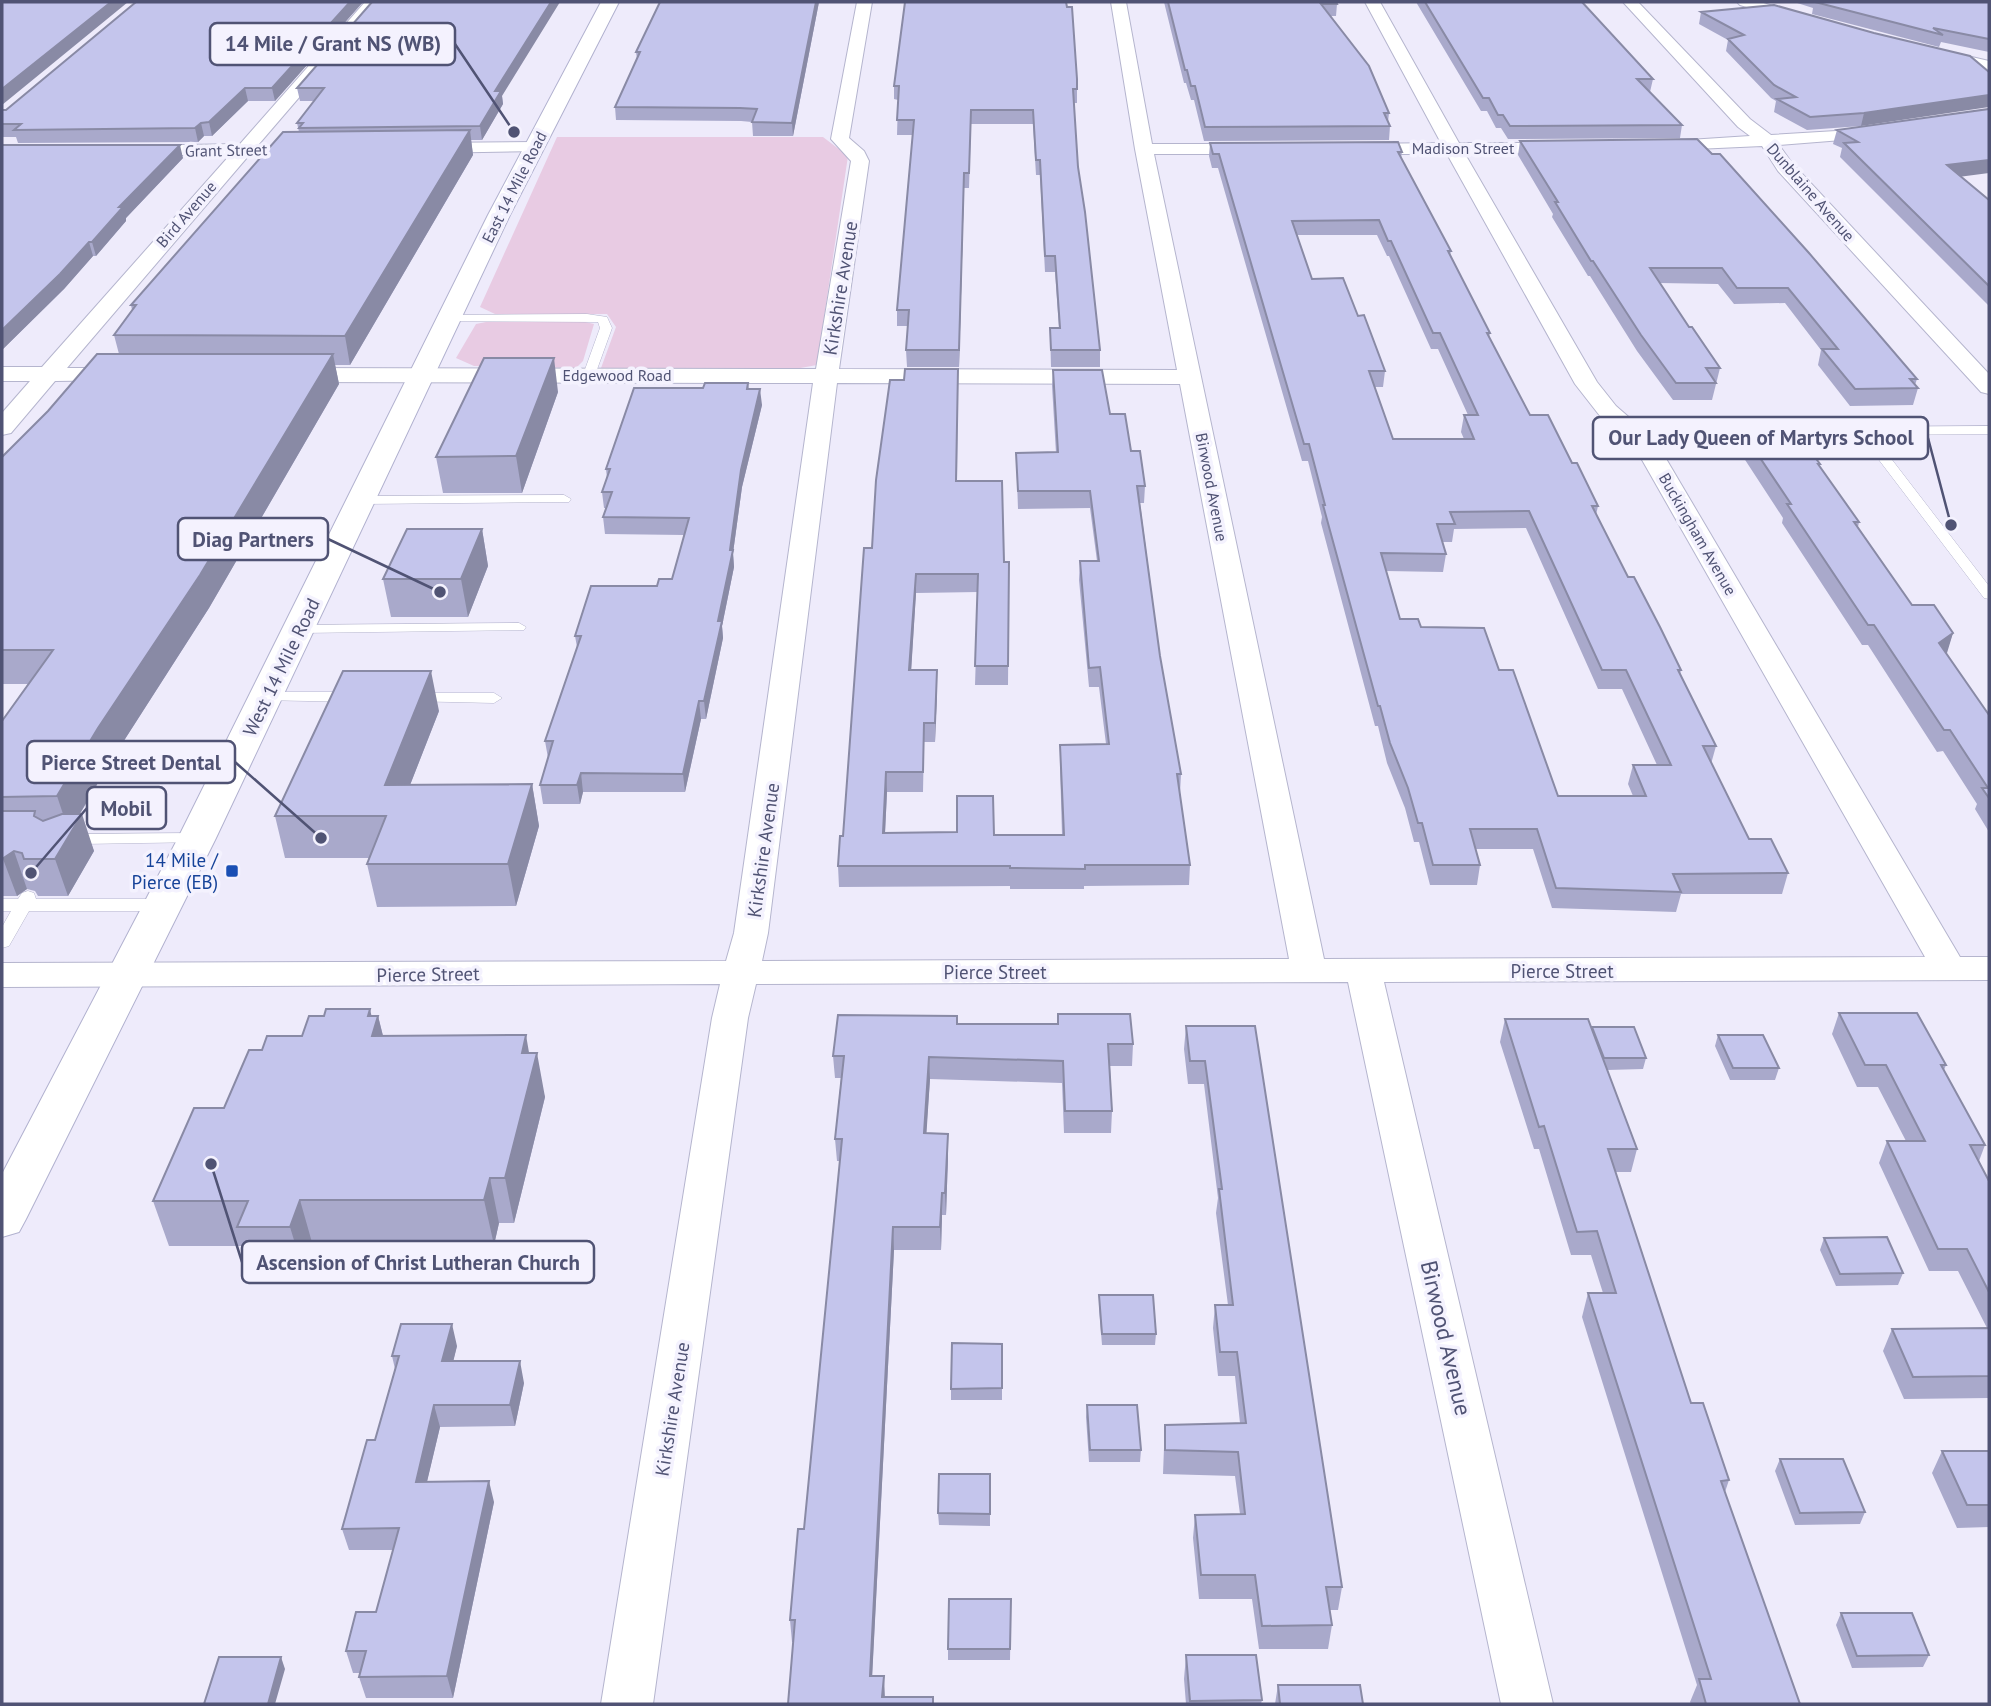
<svg xmlns="http://www.w3.org/2000/svg" width="1991" height="1706" viewBox="0 0 1991 1706" font-family="'PT Sans',sans-serif">
<rect width="100%" height="100%" fill="#eeebfb"/>
<path fill="#e8cbe3" d="M557,137H823L848,156L817,365L795,369L601,368L616,327L607,314H495L480,307Z
M581,321L594,324L583,361L576,368L474,366L456,358L476,324L486,322Z"/>
<g fill="none" stroke-linecap="round" stroke-linejoin="round">
<defs>
<path id="lane" d="M587,314L607,317L612,328L595,375L589,379L583,375L600,328L598,322L449,321L443,318L449,315Z
M1989,426V434L1873,435L1989,586V599L1984,598L1857,431L1863,427Z
M564,495L571,499L569,502L362,504L355,500L362,496Z
M519,623L526,627L524,630L300,633L293,629L300,625Z
M267,692H354L362,697L354,702L261,700L259,697L261,694Z
M414,693H494L502,698L494,703L408,701L406,698Z
M197,833L206,838L203,842L82,844L69,849L60,844L79,834Z
M28,891L34,893L36,899H162L171,905L162,911H29L9,946L2,948V927L11,911H2V899H18L22,893Z"/>
<path id="street" d="M365,2H381L259,144L264,149L261,153L250,154L67,368H125L133,370L137,375L133,380L55,381L11,433L2,435V413L30,381H2V367H42L230,155H137L131,154L128,150L131,146L240,144Z
M857,2H872L849,138L864,151L869,161L839,369L1177,370L1135,149L1111,2H1126L1152,144H1254L1263,149L1254,154H1154L1324,959L1925,957L1633,444L1600,416L1575,384L1447,154H1357L1348,149L1357,144L1441,143L1365,2H1380L1459,143H1562L1571,148L1562,153L1465,154L1597,382L1616,406L1655,440L1960,957H1989V980L1384,982L1553,1704H1501L1348,982L756,984L748,1018L653,1704H601L712,1018L720,984L2,987V963L726,961L734,933L813,383L291,382L283,380L279,375L283,370L291,368L816,369L851,161L831,139ZM837,383L1180,384L1289,959L762,961L768,933Z
M1623,2H1638L1750,119L1771,135L1886,128L1889,132L1886,136L1880,137L1779,145L1792,163L1989,374V394L1981,392L1778,171L1762,146L1652,151L1649,147L1652,143L1658,142L1750,136L1738,127Z
M1737,2H1760L1809,17L1812,20L1804,25L1740,5Z
M1937,49L1989,61V71L1931,57L1929,54Z
M534,142L540,143L543,147L540,151L428,153L419,148L428,143Z"/>
<path id="secondary" d="M601,2H619L510,215L216,838L26,1219L19,1232L2,1237V1174L178,838L488,215Z"/>
</defs>
<use href="#lane" stroke="#b5b5ce" stroke-width="1"/>
<use href="#street" stroke="#b5b5ce" stroke-width="2"/>
<use href="#secondary" stroke="#b1b1cf" stroke-width="2"/>
<use href="#lane" fill="#fff" fill-rule="evenodd"/>
<use href="#street" fill="#fff" fill-rule="evenodd"/>
<use href="#secondary" fill="#fff" fill-rule="evenodd"/>
</g>
<path fill="#a9a9cb" fill-rule="evenodd" d="M136,2H363L275,101H248L212,136H204L198,142L18,143L16,137H2V124L6,110Z
M372,2L502,96L503,104L482,140H471L473,155L350,365H335L339,384L209,608L109,764L80,814L94,851L68,896H38L35,891L27,889L17,896H2V721L28,684H2V457L119,354L114,335L132,310L131,305L299,132L297,123L314,101H300L297,88Z
M819,2L793,136H753L752,122L741,121L616,120L615,107L637,59L636,52Z
M1164,2H1336L1337,4L1336,16H1331L1389,113L1388,122L1390,126L1389,140L1204,141L1194,100H1191L1186,83H1184Z
M1416,2H1582L1653,79L1650,92H1649L1682,125L1680,138L1508,139L1501,128H1496L1487,111H1481Z
M1794,2H1989V52L1941,42L1939,47L1812,14L1813,8Z
M1701,12L1874,33L1970,56L1861,126L1807,130L1774,112L1776,101L1771,98L1726,51L1728,40L1699,24Z
M1077,79V103H1074L1078,167L1100,350V367H1051L1050,328H1059L1055,272H1045L1040,175H1036L1033,124H971L969,188H964L959,367H907L906,350L908,326H897V310L913,135H897L898,100L894,99V86Z
M1837,130L1961,177L1989,200V306L1840,157L1842,148L1833,144Z
M1697,139L1917,379L1915,385L1918,388L1913,405L1850,406L1818,365L1821,350L1785,303L1734,304L1718,284L1660,283L1689,327L1720,368L1712,400H1673L1637,351L1590,276H1588L1552,217L1553,214L1518,155L1520,141Z
M1210,143L1402,152L1401,158L1451,251L1450,255L1490,333L1489,337L1530,415L1572,463L1598,506L1596,515L1628,577L1681,670L1680,674L1716,746L1711,764L1749,839L1788,873L1782,894H1681L1676,912L1552,908L1533,849H1476L1480,865L1477,885H1430L1419,842H1414L1405,808L1387,763L1378,726H1375L1321,523L1322,517L1308,461H1302L1218,168H1212L1209,156ZM1297,235H1377L1387,256H1389L1431,349H1438L1468,415H1464L1461,432L1464,439H1393L1375,387H1383L1385,371L1358,316L1312,279ZM1526,528L1598,689H1622L1657,765H1633L1628,784L1633,796H1558L1499,670L1421,627L1400,619L1386,571L1443,572L1446,554L1442,542H1452L1454,529Z
M2,145L183,158L126,218V221L96,256H93L64,289L2,350Z
M958,369L957,481L1004,562H1009L1008,685H975L978,592L916,593L911,670L937,689L935,742H924L923,792H887L885,833L1062,835L1060,764V745L1106,744L1099,687H1089L1079,580L1080,561H1097L1090,508L1018,509L1016,453H1056L1052,386L1053,370L1110,414L1131,451L1145,486L1144,503H1140L1160,656L1181,774L1180,793L1190,865L1189,885L1084,886V889H1010V886L839,887L838,866L843,836L872,548L904,380Z
M748,383L749,389L762,405L742,487L733,553L734,567L722,626L723,638L706,719H701L685,792H583L580,804H543L540,785L548,758L545,741L577,647L575,636L657,586L672,579L684,535L605,534L603,517L606,508H604L602,492L607,478L606,469L703,388Z
M558,392L522,493H443L436,457Z
M1740,428L1820,464L1819,466L1859,522L1858,527L1912,605L1953,633L1946,653L1989,715V832L1975,809L1977,804L1943,751L1937,752L1868,645H1862L1782,523L1783,518L1736,446Z
M482,529L488,566L468,617H391L383,579Z
M439,711L410,785L532,784L539,826L516,906L377,907L367,864L369,858H285L275,816Z
M1839,1013L1946,1065L1944,1070L1985,1145L1979,1161L1989,1181V1398L1904,1399L1883,1351L1892,1329L1987,1328L1958,1271H1929L1879,1163L1887,1141H1906L1878,1087H1857L1832,1034Z
M1058,1014L1133,1044L1132,1066H1110L1112,1111L1111,1133H1064L1062,1083L930,1079L926,1133L948,1134V1156L946,1215H942L941,1250H894L872,1676L788,1704L793,1642H792L790,1620L804,1529L840,1161H837L835,1139L841,1078H835L833,1056L957,1024H1058Z
M372,1016H378L383,1036L529,1053L545,1097L514,1223H499L494,1245L313,1246L304,1273H251L243,1246H169L153,1201L224,1108L262,1050L302,1036Z
M1505,1019L1592,1029V1027L1646,1058L1643,1069L1607,1070L1637,1149L1631,1172H1615L1691,1403L1729,1480L1725,1492L1800,1704H1691L1690,1702L1697,1685L1582,1317L1588,1293H1603L1591,1255H1571L1539,1149H1534L1500,1042Z
M1186,1026H1255L1342,1587L1338,1610H1330L1332,1625L1328,1649H1259L1252,1599H1199L1193,1538L1195,1515L1240,1514L1235,1476L1163,1474L1164,1448L1165,1425L1240,1423L1235,1376H1218L1213,1328L1215,1305H1228L1216,1213L1218,1198L1204,1084H1188L1184,1049Z
M1718,1035L1779,1068L1775,1080H1730L1715,1046Z
M1824,1238L1903,1273L1898,1285L1836,1286L1820,1250Z
M1099,1295L1156,1334L1155,1345H1102L1099,1307Z
M1002,1344V1400H951V1389Z
M457,1346L453,1361L524,1383L515,1426L440,1427L427,1481L494,1502L453,1698H366L359,1677L360,1673H353L346,1651L376,1612L393,1550H349L342,1529L375,1440L395,1369L392,1356Z
M1087,1405L1141,1450L1140,1462H1089L1086,1417Z
M1942,1451H1989V1527L1957,1528L1932,1473Z
M1780,1459L1865,1512L1860,1524L1795,1525L1775,1471Z
M990,1474V1526L939,1525L938,1513Z
M1011,1599L1010,1660H948V1649Z
M1841,1613L1929,1655L1923,1667L1852,1668L1836,1625Z
M1186,1655L1262,1700L1261,1704H1186L1184,1679Z
M1278,1685L1280,1704H1275Z"/>
<path fill="#898aa5" d="M111,2H128L2,105V89Z
M350,2H363L275,101L272,88Z
M551,2H560L502,96L503,104L482,140L480,126L495,91Z
M816,2H819L793,136L792,123Z
M245,88L248,101L212,136L209,122Z
M1989,95V107L1861,126L1864,113Z
M201,123L204,136L198,142L195,128Z
M470,130L473,155L350,365L345,336Z
M180,145L183,158L126,218V221L96,256L92,242L119,207Z
M1989,160V173L1943,179L1947,165Z
M964,173V188L959,367V350Z
M89,242L93,256L64,289L2,350V330Z
M333,354L339,384L209,608L109,764L69,832L57,796L98,728Z
M554,358L558,392L522,493L516,456Z
M760,389L762,405L742,487L733,553L734,567L722,626L723,638L706,719L704,701L730,550L741,470Z
M482,529L488,566L468,617L461,579Z
M916,574V593L910,689L909,670Z
M1953,633L1947,653L1932,663L1939,643Z
M937,670V689L935,742V723Z
M431,671L439,711L394,826L385,785Z
M699,701L701,719L685,792L683,774Z
M886,772L887,792L884,853L883,833Z
M581,773L583,792L580,804L577,785Z
M532,784L539,826L516,906L508,864Z
M82,814L94,851L68,896L55,859Z
M14,851L27,889L17,896L3,859Z
M370,1009L374,1027L378,1016L389,1060L372,1036L368,1016Z
M526,1035L532,1070L537,1053L545,1097L514,1223L505,1178L522,1053Z
M929,1057L930,1079L925,1156L924,1133Z
M948,1134V1156L946,1215L945,1193Z
M490,1178L499,1223L494,1245L484,1200Z
M942,1193V1215L941,1250L940,1227Z
M300,1200L313,1246L304,1273L290,1227Z
M893,1227L894,1250L871,1699L870,1676Z
M452,1324L457,1346L448,1383L442,1361Z
M520,1361L524,1383L515,1426L510,1405Z
M434,1405L440,1427L422,1503L416,1482Z
M489,1481L494,1502L453,1698L447,1676Z
M281,1657L285,1669L275,1704H268Z
M884,1676L885,1699L882,1697Z"/>
<path fill="#c4c5ec" stroke="#898aa5" stroke-width="2" fill-rule="evenodd" d="M2,2H111L2,89Z
M136,2H350L272,88H245L209,122L201,123L195,128L14,130L21,124H2V110H6Z
M372,2H551L495,91H501L480,126L299,128L303,123H297L324,88H297Z
M660,2H816L792,123L752,122L757,109L740,108L615,107L640,52H636Z
M905,2H1066L1067,7H1072L1077,79V89H1073L1078,167L1085,212L1100,350H1051L1050,328H1060L1055,256H1045L1040,160H1036L1033,110H971L969,173H964L959,350H906L909,310H897L914,120H897L899,86H894Z
M1168,2H1336L1337,4H1321L1369,66L1389,113H1384L1390,126L1205,127L1195,86H1191L1187,70H1185Z
M1425,2H1582L1653,79H1637L1682,125L1510,126L1503,115H1498L1489,98H1483Z
M1815,2H1989V39L1933,28L1943,35Z
M1774,5L1874,33L1970,56L1989,72V95L1864,113L1810,117L1777,99L1796,97L1774,85L1728,39L1744,35L1701,12Z
M1989,109V160L1947,165L1989,200V286L1844,143L1858,142L1837,130Z
M470,130L345,336L114,335L136,305H131L283,132Z
M1697,139L1712,154H1720L1809,253L1917,379H1910L1918,388L1855,389L1822,349H1838L1788,288H1737L1722,268H1650L1689,327H1692L1720,368H1706L1716,383H1676L1641,335L1593,261H1591L1555,202H1558L1520,141Z
M1398,142L1402,152H1398L1451,251H1448L1490,333H1487L1530,415H1548L1572,463H1577L1598,506H1592L1628,577H1634L1660,627L1681,670H1678L1716,746H1703L1749,839H1771L1788,873L1673,874L1681,892L1556,888L1537,829H1470L1480,865H1433L1422,823H1418L1408,788L1390,743L1380,706H1378L1323,505H1325L1309,444H1304L1219,154H1213L1210,143ZM1379,220L1388,241H1391L1433,333H1440L1478,415H1464L1474,439H1393L1369,371H1385L1364,315L1358,316L1343,278L1312,279L1292,221ZM1529,511L1602,670H1626L1671,765H1633L1646,796H1558L1513,670H1499L1484,628L1421,627L1418,619H1400L1381,553L1446,554L1437,524H1455L1450,512Z
M2,145H180L119,207H123L92,242H89L60,274L2,330Z
M97,354H333L200,575L98,728L57,796L2,797V721L53,650H2V457L48,411Z
M484,358H554L516,456L436,457Z
M905,369H958L956,481H1002L1004,562H1009L1008,666H975L978,574H916L909,670H937L935,723H924L923,772H886L883,833L957,832V796H993L994,835H1064L1060,745L1109,744L1100,667L1089,668L1080,561H1099L1090,491H1018L1016,453L1058,452L1053,370H1102L1110,414H1125L1131,451H1140L1145,486H1137L1160,656L1181,774H1177L1190,865H1085V869L1010,868V866H838L840,836H843L864,548H872L876,480L890,380H904Z
M705,383H748L747,389H760L741,470L730,550H733L718,621H722L704,701H699L683,774L581,773L577,785H540L553,741H545L581,636H575L591,586H657L659,579H672L689,518L603,517L612,492H602L610,469H606L634,388H703Z
M1740,428H1793L1820,464H1818L1859,522H1854L1912,605H1934L1953,633L1939,643L1989,715V798L1982,788H1988L1950,730H1944L1874,625H1868L1787,504H1791Z
M407,529H482L461,579H383Z
M343,671H431L385,785L532,784L508,864H367L386,816H275Z
M2,811H35L34,816L43,821L62,814H82L55,859H24L22,853L14,851L2,859Z
M326,1009H370L368,1016H378L372,1036L526,1035L522,1053H537L505,1178H490L484,1200H300L290,1227H237L248,1201H153L194,1108H224L249,1050H262L267,1036H302L309,1016H324Z
M1839,1013H1917L1946,1065H1941L1985,1145H1970L1989,1181V1292L1967,1249H1938L1887,1141H1925L1886,1065H1865Z
M1058,1014H1130L1133,1044H1108L1112,1111H1065L1063,1061L929,1057L924,1133L948,1134L945,1193H942L940,1227H893L870,1676H884L882,1697H933V1704H788L795,1620H790L798,1529H804L842,1139H835L844,1056H833L838,1015L957,1016V1024H1058Z
M1505,1019H1588L1637,1149H1608L1691,1403H1703L1729,1480L1721,1481L1800,1704H1706L1699,1679H1711L1588,1293H1616L1597,1231L1577,1232L1544,1126L1539,1127Z
M1186,1026H1255L1342,1587H1326L1332,1625L1262,1626L1255,1575H1201L1195,1515L1245,1514L1238,1452L1165,1450V1425L1246,1423L1237,1352H1220L1215,1305H1233L1219,1189H1222L1205,1061H1190Z
M1592,1027H1634L1646,1058H1604Z
M1718,1035H1763L1779,1068H1733Z
M1887,1237L1903,1273L1840,1274L1824,1238Z
M1099,1295H1153L1156,1334H1102Z
M401,1324H452L442,1361H520L510,1405H434L416,1482L489,1481L447,1676L359,1677L366,1651H346L356,1612H376L399,1528L342,1529L367,1440H375L399,1356H392Z
M1989,1328V1376L1913,1377L1892,1329Z
M952,1343L1002,1344V1388L951,1389Z
M1087,1405H1137L1141,1450H1090Z
M1942,1451H1989V1505H1967Z
M1780,1459H1843L1865,1512L1800,1513Z
M939,1474H990V1514L938,1513Z
M949,1599H1011L1010,1649H948Z
M1841,1613H1912L1929,1655L1857,1656Z
M1186,1655H1256L1262,1700L1190,1701Z
M219,1657H281L268,1704H204Z
M1278,1685H1360L1363,1704H1280Z"/>
<rect fill="#1a4fb4" stroke="#f4f2fe" stroke-width="2.5" x="225" y="864" width="14" height="14" rx="3.5"/>
<g text-anchor="middle" stroke-width="7" stroke-linejoin="round" paint-order="stroke">
<g font-size="16" fill="#505374" stroke="#f4f2fe">
<text x="1463" y="154">Madison Street</text>
<text transform="translate(226 150) rotate(-1)" y="6">Grant Street</text>
<text transform="translate(514 187) rotate(-63)" y="6">East 14 Mile Road</text>
<text transform="translate(1811 192) rotate(49)" y="6">Dunblaine Avenue</text>
<text transform="translate(186 214) rotate(-49)" y="6">Bird Avenue</text>
<text x="617" y="381">Edgewood Road</text>
<text transform="translate(1212 487) rotate(79)" y="6">Birwood Avenue</text>
<text transform="translate(1698 534) rotate(60)" y="6">Buckingham Avenue</text>
</g>
<g font-size="19" fill="#505374" stroke="#f4f2fe">
<text transform="translate(840 288) rotate(-81)" y="7">Kirkshire Avenue</text>
<text transform="translate(281 667) rotate(-64)" y="7">West 14 Mile Road</text>
<text transform="translate(763 850) rotate(-82)" y="7">Kirkshire Avenue</text>
<text x="1562" y="978">Pierce Street</text>
<text x="995" y="979">Pierce Street</text>
<text transform="translate(428 974) rotate(-1)" y="7">Pierce Street</text>
<text transform="translate(672 1409) rotate(-81)" y="7">Kirkshire Avenue</text>
</g>
<g font-size="19" fill="#164399" stroke="#f4f2fe" text-anchor="end">
<text x="218" y="867">14 Mile /<tspan x="218" dy="22">Pierce (EB)</tspan></text>
</g>
<g font-size="23" fill="#505374" stroke="#f4f2fe">
<text transform="translate(1446 1338) rotate(77)" y="8">Birwood Avenue</text>
</g>
</g>
<path fill="none" stroke="#505374" stroke-width="2.5" d="M514 132L455 44M1951 525L1928 438M440 592L328 539M321 838L235 762M31 873L87 808M211 1164L242 1262"/>
<g fill="#505374" stroke="#f4f2fe" stroke-width="2.5">
<circle cx="514" cy="132" r="7"/>
<circle cx="1951" cy="525" r="7"/>
<circle cx="440" cy="592" r="7"/>
<circle cx="321" cy="838" r="7"/>
<circle cx="31" cy="873" r="7"/>
<circle cx="211" cy="1164" r="7"/>
</g>
<g fill="#f4f2fe" stroke="#505374" stroke-width="2.5">
<rect x="210" y="23" width="245" height="42" rx="7"/>
<rect x="1593" y="417" width="335" height="42" rx="7"/>
<rect x="178" y="518" width="150" height="42" rx="7"/>
<rect x="27" y="741" width="208" height="42" rx="7"/>
<rect x="87" y="787" width="79" height="42" rx="7"/>
<rect x="242" y="1241" width="352" height="42" rx="7"/>
</g>
<g font-size="21" text-anchor="middle" font-weight="bold" fill="#505374">
<text x="333" y="51">14 Mile / Grant NS (WB)</text>
<text x="1761" y="445">Our Lady Queen of Martyrs School</text>
<text x="253" y="547">Diag Partners</text>
<text x="131" y="770">Pierce Street Dental</text>
<text x="126" y="816">Mobil</text>
<text x="418" y="1270">Ascension of Christ Lutheran Church</text>
</g>
<rect width="1991" height="1706" fill="none" stroke="#505374" stroke-width="7"/>
</svg>
